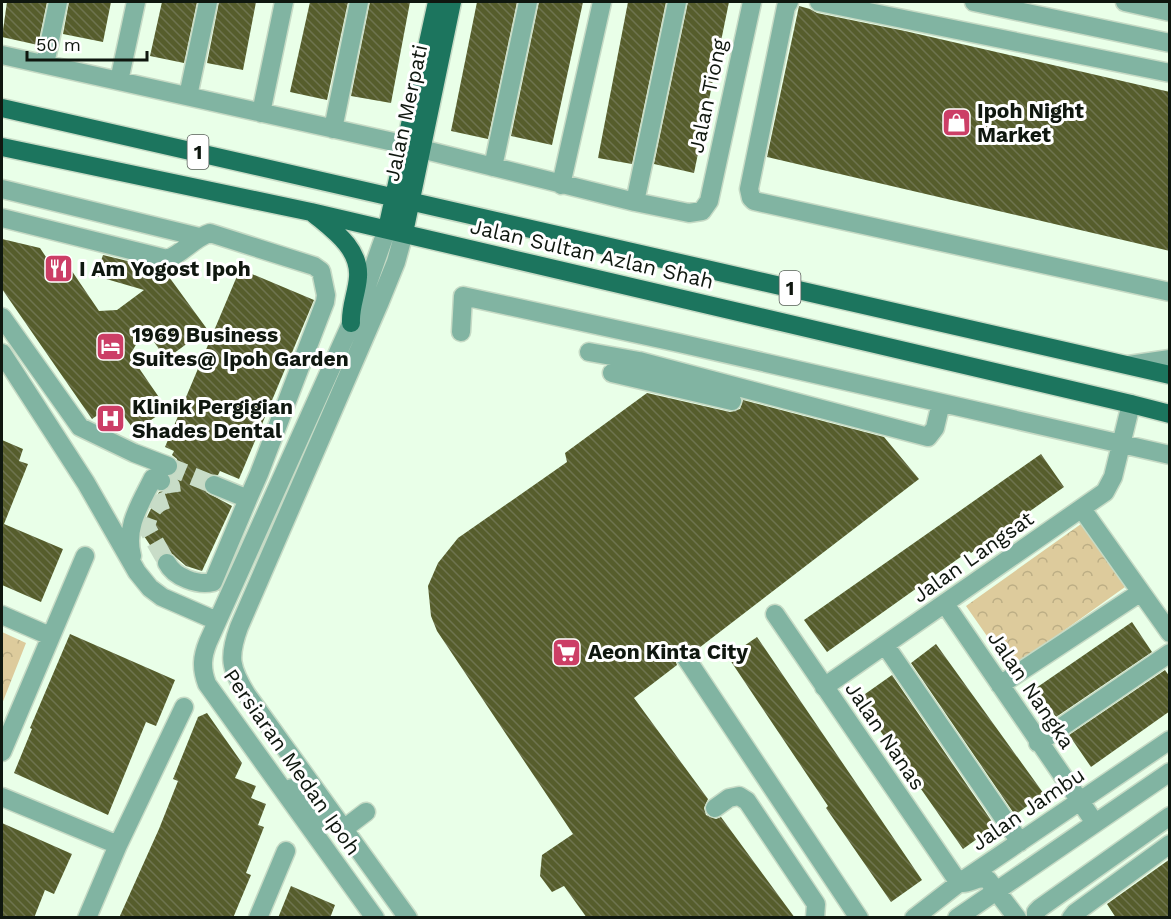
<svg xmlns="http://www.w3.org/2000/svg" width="1171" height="919" viewBox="0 0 1171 919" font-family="'Work Sans',sans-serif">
<defs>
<pattern id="park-crowns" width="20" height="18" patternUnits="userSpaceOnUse" patternTransform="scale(1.5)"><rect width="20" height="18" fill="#ddcb9c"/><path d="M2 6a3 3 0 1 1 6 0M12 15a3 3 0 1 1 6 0" fill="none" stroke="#bcae85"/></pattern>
<pattern id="building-back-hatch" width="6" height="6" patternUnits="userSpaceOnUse" patternTransform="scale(1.5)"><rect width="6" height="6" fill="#565d2c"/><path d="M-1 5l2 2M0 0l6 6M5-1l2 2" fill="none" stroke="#6e744f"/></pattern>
</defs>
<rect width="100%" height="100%" fill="#e9ffe8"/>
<path fill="url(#park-crowns)" d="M1081,524L1125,587L1010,669L966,606Z
M2,632L26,643L2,704Z"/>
<path fill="url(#building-back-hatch)" d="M7,2H47L38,45L2,37Z
M69,2H111L103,42L63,34Z
M162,2H197L184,63L150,56Z
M219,2H256L243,70L207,63Z
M310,2H348L327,100L290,92Z
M370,2H410L391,103L351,96Z
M477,2H517L488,139L451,131Z
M539,2H583L552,145L511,136Z
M628,2H666L632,164L598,158Z
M688,2H729L694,173L654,164Z
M799,6L810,9L817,13L905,31L1170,92V251L767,157Z
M2,239L40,248L50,263L61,255L99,311L117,310L144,290L96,276L103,255L164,270L207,329L166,359L145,329L130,355L167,409L135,431L120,411L114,415L109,407L92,419L2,289Z
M240,269L314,300L239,479L220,471L218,475L208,476L203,481L206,492L232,506L202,571L186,566L171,553L166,552L158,557L142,533L146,519L159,492L169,489L172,484L171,477L179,469L177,459L172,455L174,451L165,447Z
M647,393L730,412L740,409L743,400L884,437L919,479L695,651L688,645L677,646L673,655L677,665L634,698L708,799L704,808L706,815L716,819L721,817L795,918H587L564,886L552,892L540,876L542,855L573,834L437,631L431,616L428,586L438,563L458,538L567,462L565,453Z
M2,440L23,449L19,461L28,464L4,524L63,549L41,602L2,585Z
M1041,454L1064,487L971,553L969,551L827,652L804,620Z
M1132,622L1152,652L1056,717L1036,688Z
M70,634L175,680L156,726L146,722L108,815L14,773L32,729L30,728Z
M757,637L922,880L891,902L826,808L828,806L728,657Z
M936,644L1044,794L1015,815L911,663Z
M1165,670L1170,677V711L1091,767L1069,735Z
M892,675L995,826L963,849L858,699Z
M207,713L242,763L235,778L256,786L251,798L266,804L258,825L264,827L246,873L251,875L233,918H119L159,829L178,781L173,779L198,717Z
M2,823L72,854L54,894L45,890L34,918H2Z
M1170,859V918H1116L1107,904Z
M291,886L335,905L330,918H278Z"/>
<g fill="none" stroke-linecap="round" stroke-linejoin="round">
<path stroke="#c8dcc7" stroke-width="18" stroke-dasharray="18 9" stroke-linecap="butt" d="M168,466L214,485
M161,481L171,486L172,493L169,499C153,504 151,510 146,526L167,563"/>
<defs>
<path id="minor" d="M789,2L786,7L749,189L751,198L754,201L1170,292
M819,2L1170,73
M974,2L1170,43
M1125,2L1170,12
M2,55L407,145
M45,64L58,2
M119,81L136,2
M188,96L208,2
M261,113L284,2
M333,129L359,2
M421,149L635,202L689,213L702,211L709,201L752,2
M493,167L528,2
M561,185L602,2
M2,189L199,237
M635,202L677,2
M2,218L167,259C183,254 193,238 210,233L314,266L321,271L326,295L325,302L259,474L248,499L214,485
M404,233L396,262L379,304L239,627C228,657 230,668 247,695L408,918
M2,317L80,427L134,453L168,466
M461,332L463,296L679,343L1170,455
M589,352L639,361L928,437L935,428L941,403
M2,353L86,483L137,572L150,588L162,597L217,621
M1129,365L1170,359
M612,373L732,401
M1082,509L1170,633
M132,556C124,527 141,503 153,478L161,481
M167,563C174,577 198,586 213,582L248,499
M945,604L1095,823
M775,614L959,883
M2,615L50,636
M885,645L1020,842
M684,655L859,918
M1000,685L1141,592
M824,687L1105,492L1113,477L1131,404
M1038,743L1170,653
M2,752L85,556
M292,788L319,816L343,828
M2,797L118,845
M715,808L729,798L739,796L747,801L816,904L815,918
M345,828L366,812
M963,883C972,883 979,875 988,880L1017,918
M87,918L118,845L184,707
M258,918L286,851
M375,918L207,684C201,668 202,657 208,642L363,297L387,229
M914,918L959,883L1170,740
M957,918L1170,772
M1036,918V912L1040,908L1170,816
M1071,918L1075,913L1170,844"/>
<path id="major" d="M2,108L1170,375
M2,147L311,212L1131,404L1170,414
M314,214C333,230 360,248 358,277C357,293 350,307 351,323
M387,229L437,2
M404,233L452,2"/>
</defs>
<use href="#minor" stroke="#c6dac5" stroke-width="21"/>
<use href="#major" stroke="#c6dac5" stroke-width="21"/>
<use href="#minor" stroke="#81b4a2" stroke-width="18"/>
<use href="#major" stroke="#1c755e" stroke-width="18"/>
</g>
<defs>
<symbol id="shop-square" viewBox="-11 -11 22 22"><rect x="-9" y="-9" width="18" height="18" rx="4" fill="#cc3e66" stroke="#fff"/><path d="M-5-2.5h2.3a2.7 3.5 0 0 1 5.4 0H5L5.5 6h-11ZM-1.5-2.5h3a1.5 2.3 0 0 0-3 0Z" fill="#fff"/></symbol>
<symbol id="restaurant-square" viewBox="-11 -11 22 22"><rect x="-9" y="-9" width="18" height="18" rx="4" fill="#cc3e66" stroke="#fff"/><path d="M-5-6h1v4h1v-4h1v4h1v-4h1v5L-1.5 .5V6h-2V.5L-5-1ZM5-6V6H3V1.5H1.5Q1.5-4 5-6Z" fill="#fff"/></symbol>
<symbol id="hotel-square" viewBox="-11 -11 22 22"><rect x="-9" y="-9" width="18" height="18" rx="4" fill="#cc3e66" stroke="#fff"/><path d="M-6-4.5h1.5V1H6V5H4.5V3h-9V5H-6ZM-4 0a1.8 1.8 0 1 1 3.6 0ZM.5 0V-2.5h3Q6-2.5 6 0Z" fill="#fff"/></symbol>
<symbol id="hospital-square" viewBox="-11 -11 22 22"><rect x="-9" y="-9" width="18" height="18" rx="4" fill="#cc3e66" stroke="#fff"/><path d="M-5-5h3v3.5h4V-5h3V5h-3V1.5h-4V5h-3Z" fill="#fff"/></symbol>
<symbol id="supermarket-square" viewBox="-11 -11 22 22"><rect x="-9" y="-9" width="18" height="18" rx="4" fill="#cc3e66" stroke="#fff"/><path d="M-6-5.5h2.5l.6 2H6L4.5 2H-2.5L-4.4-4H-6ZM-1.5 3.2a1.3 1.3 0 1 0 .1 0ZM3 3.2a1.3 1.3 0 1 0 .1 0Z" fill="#fff"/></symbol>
</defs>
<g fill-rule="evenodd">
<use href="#shop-square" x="940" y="106" width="33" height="33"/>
<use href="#restaurant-square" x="42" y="252" width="33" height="33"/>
<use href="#hotel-square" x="94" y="330" width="33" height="33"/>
<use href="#hospital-square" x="94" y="402" width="33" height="33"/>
<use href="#supermarket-square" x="550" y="636" width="33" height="33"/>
</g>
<g text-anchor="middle" stroke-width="6" stroke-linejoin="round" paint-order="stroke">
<g fill="#fff" stroke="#575d57" stroke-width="1.5">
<rect x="187.5" y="135" width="21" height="34" rx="4.5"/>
<rect x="779.5" y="271" width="21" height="34" rx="4.5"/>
</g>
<g font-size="20" font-weight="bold" fill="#0f170f">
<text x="198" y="159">1</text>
<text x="790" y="295">1</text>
</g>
<g font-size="21" fill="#0f170f" stroke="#fff">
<text transform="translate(708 96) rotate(-78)" y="7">Jalan Tiong</text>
<text transform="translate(406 113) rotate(-78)" y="7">Jalan Merpati</text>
<text transform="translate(592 254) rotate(13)" y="7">Jalan Sultan Azlan Shah</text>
<text transform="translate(973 557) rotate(-35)" y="7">Jalan Langsat</text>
<text transform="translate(1031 690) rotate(56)" y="7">Jalan Nangka</text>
<text transform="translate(885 736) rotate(56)" y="7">Jalan Nanas</text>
<text transform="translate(292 762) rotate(55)" y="7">Persiaran Medan Ipoh</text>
<text transform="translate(1028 809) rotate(-34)" y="7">Jalan Jambu</text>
</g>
<g font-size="21" font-weight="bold" fill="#0f170f" stroke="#fff" text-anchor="start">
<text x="977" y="118">Ipoh Night<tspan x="977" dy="24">Market</tspan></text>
<text x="79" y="276">I Am Yogost Ipoh</text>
<text x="132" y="342">1969 Business<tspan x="132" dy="24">Suites@ Ipoh Garden</tspan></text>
<text x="132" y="414">Klinik Pergigian<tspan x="132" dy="24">Shades Dental</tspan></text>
<text x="588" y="659">Aeon Kinta City</text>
</g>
</g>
<rect width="1171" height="919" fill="none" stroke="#0f170f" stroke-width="6"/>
<path d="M27 51v9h120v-9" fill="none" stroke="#0f170f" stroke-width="3"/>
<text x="36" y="51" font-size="18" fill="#0f170f" stroke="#ffffff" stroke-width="4.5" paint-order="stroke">50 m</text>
</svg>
